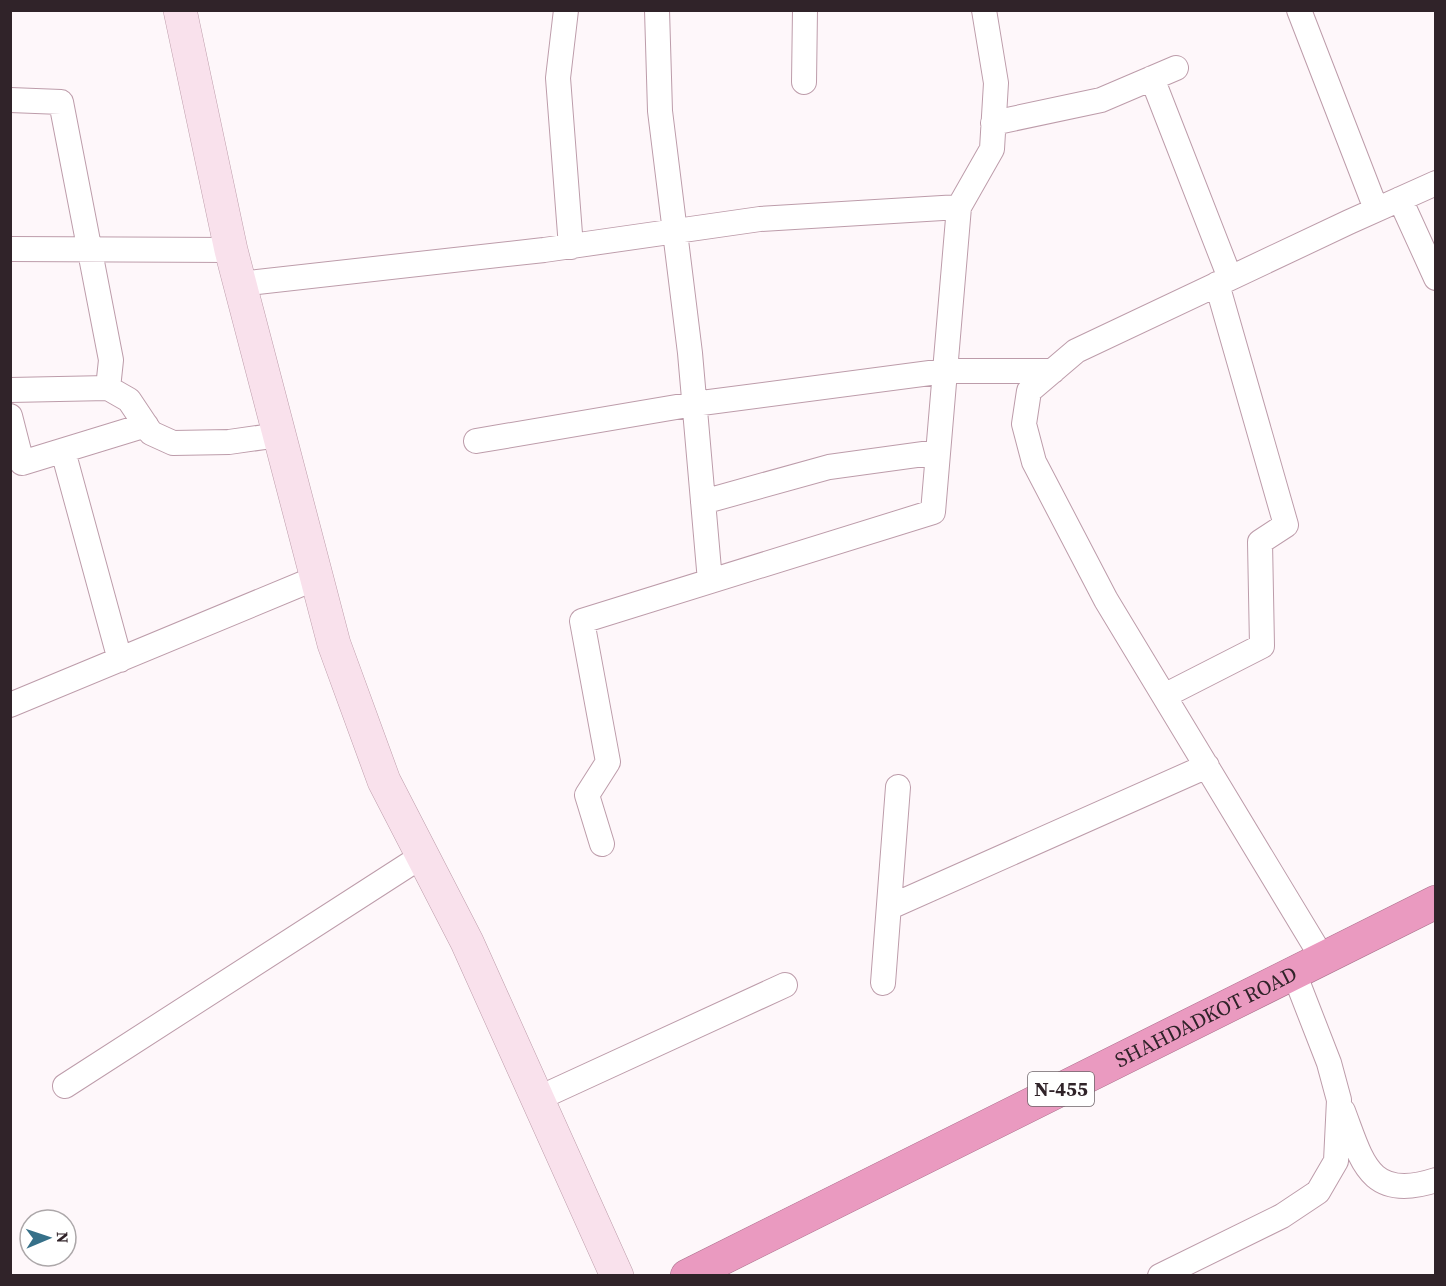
<svg xmlns="http://www.w3.org/2000/svg" width="1446" height="1286" viewBox="0 0 1446 1286" font-family="'Source Serif 4',serif">
<rect width="100%" height="100%" fill="#fef7fa"/>
<g fill="none" stroke-linecap="round" stroke-linejoin="round">
<defs>
<path id="street" d="M566,10L558,78L571,247
M657,10L660,111L690,353L710,581
M1299,10L1376,209
M1152,78L1230,278
M804,82L805,10
M10,100L61,102L111,360L108,388
M993,123L1101,100L1176,68
M1400,199L1436,278
M10,249L231,250
M239,284L544,250L760,219L959,207
M10,390L108,388L129,400L151,433L173,443L229,442L279,435
M10,416L22,463L146,425
M476,441L694,404L945,371H1053
M63,451L120,660
M703,502L829,467L938,452
M1164,696L1262,646L1260,542L1286,525L1217,284
M10,705L316,578
M602,844L587,795L608,762L582,621L933,512L959,207L992,149L996,83L984,10
M890,907L1207,766
M1323,959L1106,600L1034,462L1024,424L1029,391L1076,351L1349,222L1436,183
M883,983L898,787
M65,1086L422,856
M537,1099L785,985
M1343,1111C1362,1161 1369,1202 1436,1180
M1160,1276L1282,1216L1318,1192L1336,1161L1339,1100L1329,1063L1294,973"/>
<path id="secondary" d="M180,10L231,250L334,644L384,781L467,942L617,1276"/>
<g id="highway">
<path id="s1" d="M687,1276L1436,902"/>
</g>
</defs>
<use href="#street" stroke="#bd9caa" stroke-width="26"/>
<use href="#secondary" stroke="#bd9caa" stroke-width="34"/>
<use href="#highway" stroke="#a9708b" stroke-width="34"/>
<use href="#street" stroke="#fff" stroke-width="24"/>
<use href="#secondary" stroke="#f9e1ec" stroke-width="33"/>
<use href="#highway" stroke="#ea9ac0" stroke-width="33"/>
</g>
<g text-anchor="middle" stroke-width="4.5" stroke-linejoin="round" paint-order="stroke">
<rect fill="#fff" stroke="#6e6569" stroke-width="1.5" x="1028" y="1072" width="66" height="34" rx="4.5"/>
<g font-size="20" font-weight="bold" fill="#302329">
<text x="1061" y="1096">N-455</text>
</g>
<g font-size="21" fill="#302329" stroke="#fff">
<text dy="7" stroke="none"><textPath href="#s1" startOffset="580">SHAHDADKOT ROAD</textPath></text>
</g>
</g>
<rect width="1446" height="1286" fill="none" stroke="#302329" stroke-width="24"/>
<g transform="translate(48 1238) rotate(88)"><circle r="28" fill="#ffffff" stroke="#aca7a9" stroke-width="1.5"/>
<path d="M0-4.5L10 22L0 15L-10 22Z" fill="#367089"/>
<text y="-9" font-size="16" font-weight="bold" text-anchor="middle" fill="#302329">N</text>
</g>
</svg>
